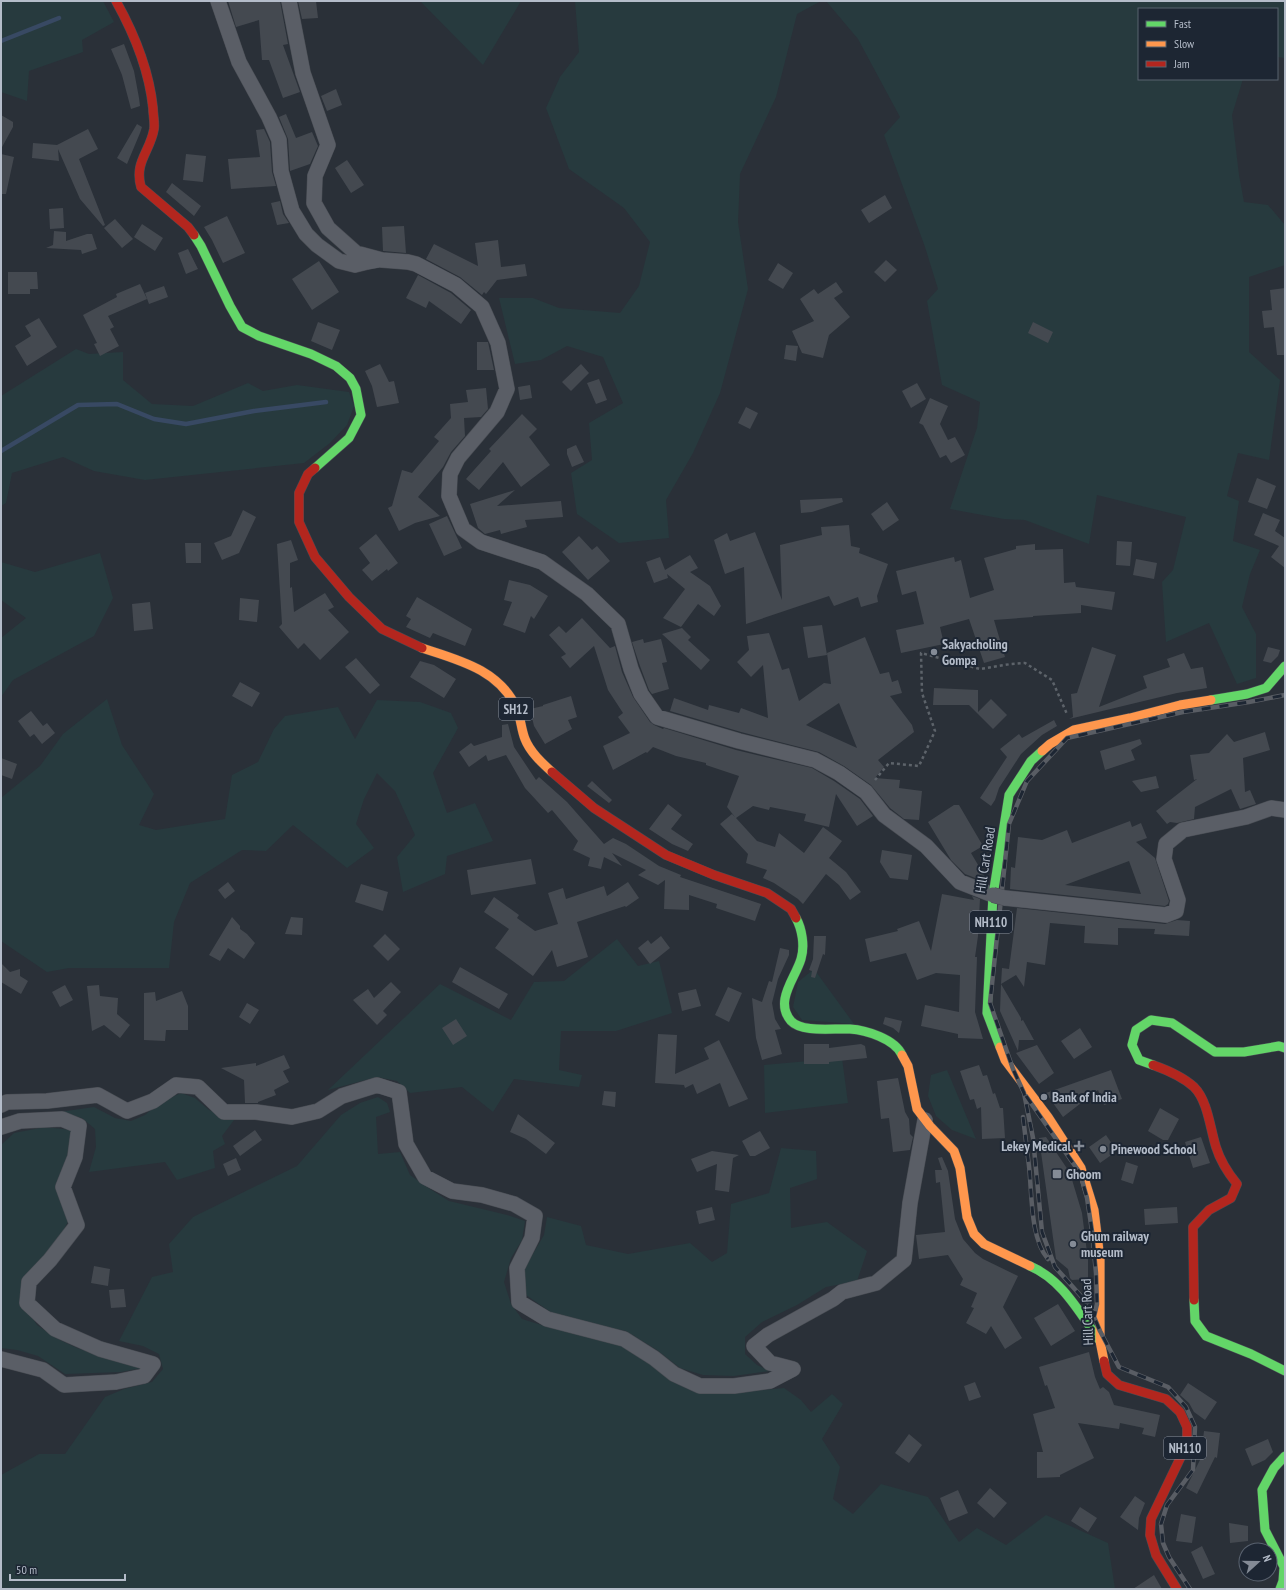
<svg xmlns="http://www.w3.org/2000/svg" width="1286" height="1590" viewBox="0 0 1286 1590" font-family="'PT Sans Narrow',sans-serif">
<rect width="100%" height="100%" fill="#2a3038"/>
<path fill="#273a3e" d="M1,1H103L114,22L82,40L83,52L29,71L27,101L1,92Z
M420,1H521L483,65Z
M575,1H821L797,14L776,97L740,174L738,222L748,289L720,393L693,453L666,500L669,538L619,543L577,514L571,473L592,460L589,423L623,403L603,357L567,346L541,360L515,364L499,298H533L559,308L620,313L639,286L650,242L624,208L569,169L546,108L560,77L579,52Z
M826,1H1285V58L1277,57V9H1139V79H1243L1232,115L1239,175L1244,202L1268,205L1285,225V265L1249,277V352L1280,380L1269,460L1238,453L1227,496L1239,501L1233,541L1260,550L1250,574L1242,607L1256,634V678L1237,684L1209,623L1166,642L1162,582L1173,570L1186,517L1097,495L1089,544L1025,520L1004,519L950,509L977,428L980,402L942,385L927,301L938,289L925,247L884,135L900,117L858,39Z
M76,349L89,354L123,352V380L152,404L193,406L248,383L263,391L297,385L349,392L354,406L347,425L330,443L304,463L145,480L94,471L63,457L12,473L6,503L1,506V396Z
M100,553L113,598L94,636L13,680L1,697V638L26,618L1,600V562L35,572Z
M107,699L122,745L154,794L139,825L156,830L225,819L232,775L258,762L274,729L285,716L338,707L355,739L377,700L420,702L451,713L458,728L433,773L447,813L475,803L493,841L447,856L445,874L403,892L397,857L415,835L395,791L377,773L364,799L356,824L374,848L347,868L293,825L266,851L242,850L190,883L174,922L169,968H69L47,972L1,941V798L40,766L63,734Z
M617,939L638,966L659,961L672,1013L616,1031H561L559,1070L582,1075L579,1087L514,1079L493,1112L462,1087L410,1093L397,1081L377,1077L328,1090L440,984L511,1020L534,982L564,981Z
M814,969L854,1024L802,1020L793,1007L798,982Z
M842,1058L848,1103L765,1113L764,1065Z
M947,1070L976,1139L952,1130L936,1116L928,1096L931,1075Z
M181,1093L195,1098L209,1110L234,1120L222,1136L225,1144L213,1151L215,1168L177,1180L165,1162L89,1172L96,1147L95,1129L82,1118L59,1112L94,1107L115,1118L131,1121L145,1115L159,1103Z
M378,1097L387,1103L390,1112L376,1117L378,1154L400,1152L410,1175L430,1189L449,1201L507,1215L525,1221L522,1240L511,1258L504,1282L511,1304L522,1319L548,1327L623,1344L693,1390L718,1394L784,1388L801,1400L811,1412L832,1394L843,1404L822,1439L840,1467L833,1499L853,1514L881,1484L928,1497L959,1542L977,1528L1006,1545L1046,1515L1108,1543L1115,1589H1V1475L39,1454H65L105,1397L124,1389L152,1382L163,1369L159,1354L143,1346L119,1341L152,1277L173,1272L169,1244L193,1217L297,1166L341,1115L360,1103Z
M45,1127L72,1130L69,1220L57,1242L23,1279L22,1302L37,1325L58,1339L77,1348L142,1368L121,1372L65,1374L38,1356L17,1350L1,1348V1145L14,1133Z
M781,1148L816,1151L817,1179L790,1188L791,1228L827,1222L867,1251L857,1281L826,1287L797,1305L762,1322L745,1337V1354L757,1365L770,1371L734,1376L703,1375L680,1368L657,1350L626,1331L584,1323L552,1313L526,1295L523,1271L544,1235L547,1217L581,1226L586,1245L628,1254L690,1243L712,1262L727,1253L731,1204L769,1193Z"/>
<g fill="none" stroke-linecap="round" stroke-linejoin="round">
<path stroke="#384963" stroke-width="4.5" d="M1,41L59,18
M1,451L78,405L117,404L154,419L186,424L254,411L326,402"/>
</g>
<path fill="#444950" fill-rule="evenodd" d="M228,1H280L288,44L283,45L300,92L283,98L269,60H262L259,20L236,27Z
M298,1H316L318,18L302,19Z
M124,44L134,71L139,98L140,106L131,109L122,75L111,49Z
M336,89L342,105L327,111L321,96Z
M286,114L296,138L312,132L318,146L310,164L290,171L288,139L279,117Z
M1,115L13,122V127L1,149Z
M137,124L142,127L140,133L127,164L117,158Z
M88,129L98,149L79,159L105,225L103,226L80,199L58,149L59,161L32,158L33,143L57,145Z
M264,129L270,142L272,172L276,186L231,189L228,159L260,157L256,130Z
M1,154L14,157L6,194H1Z
M186,154L206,156L203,182L183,180Z
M347,160L364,185L351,193L335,168Z
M172,183L201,206L194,216L166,192Z
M885,195L892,208L869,223L861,210Z
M280,201L283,214L289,223L277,225L271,203Z
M63,208L64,228L50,229L49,209Z
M227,216L245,253L223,263L212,240L204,227Z
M115,219L133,239L122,248L104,228Z
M142,224L163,238L155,251L134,237Z
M404,226L406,253L383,251L382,227Z
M54,231L66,232V241L87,234H92L97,249L82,254L81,250L46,248L53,245Z
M498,240L501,267L525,264L527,276L497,280L486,294L484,292L482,295L460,277L426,259L434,244L478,266L475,243Z
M188,249L198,269L186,274L178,253Z
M886,260L897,270L885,282L874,272Z
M319,261L339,292L312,310L292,279Z
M778,263L793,273L783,289L768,280Z
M8,272H37L38,289H30V294H8Z
M418,275L451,293L471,310L461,324L429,301L426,308L406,298Z
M836,282L843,292L834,298L850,317L829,335L823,358L802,353L792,331L814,321L800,299L814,289L818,294Z
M140,284L147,299L108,316L114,327L110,329L119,346L100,356L94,344L97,343L83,315L117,297L116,294Z
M164,286L168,297L149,304L145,293Z
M1285,288V355H1277L1274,327L1264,328L1262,311L1272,310L1270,290Z
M39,318L57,347L27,366L15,346L31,336L25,326Z
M318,322L340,330L332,350L311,341Z
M1033,322L1053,332L1048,343L1028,333Z
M477,342H488L494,370H477Z
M786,345L798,346L796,361L784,359Z
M380,364L389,382L394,381L399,403L377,407L372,386L365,371Z
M581,364L589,373L571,391L562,382Z
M599,379L607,400L596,404L587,383Z
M917,383L926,399L911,408L902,391Z
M530,385L532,398L520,400L518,387Z
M486,388L488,409L481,417L464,418L465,436L451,452L443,467L418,497L440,516L415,523L399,531L388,508L392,506L402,470L412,473L439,441L434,437L451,418L450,404L468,402L466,390Z
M930,398L948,406L940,424L948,440L955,437L965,455L951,463L946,455L940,458L923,425L919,423Z
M746,407L758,413L750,429L738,423Z
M522,414L537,429L529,437L550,465L521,487L503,462L479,490L466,479L491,451L489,449Z
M576,445L584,462L572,467L567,454V449Z
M1257,478L1276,486L1267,509L1248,502Z
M515,490L497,506L561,501L563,517L525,520L527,527L501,534L500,530L485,534L478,528L470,504Z
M842,498L843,502L812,512L801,513L800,500Z
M887,502L899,520L883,531L871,514Z
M243,510L256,517L239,553L222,560L214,543L231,536Z
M1263,513L1280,520L1275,531L1285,538V568L1271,557L1279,546L1254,535Z
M447,516L462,548L444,556L429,524Z
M849,525L851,546L860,548L859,553L888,564L877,596L878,602L861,607L858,597L834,606L829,596L746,624L744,567L725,574L714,540L727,533L730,541L755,532L782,600L780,545L822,535L821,527Z
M376,534L398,563L388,571L387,569L372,581L362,570L370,563L359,548Z
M579,536L592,550L597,546L610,561L588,580L562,552Z
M291,540L298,560L290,563V588L292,587L294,612L325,593L334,607L328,610L349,632L320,660L304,643L298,649L279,627L282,624L277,544Z
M1117,541L1132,542L1130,566L1116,565Z
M185,543H201V563H186Z
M1035,544V550L1063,549L1064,583L1075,582L1076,587L1115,592L1112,610L1081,605V613L1033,616V617L994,620L1005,657L984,663L969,619L940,627L944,644L901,653L896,630L924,624L916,591L902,595L896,571L954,557L955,562L961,560L970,598L994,590L984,558L1016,549V546Z
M690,555L698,568L690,572L710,586L721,606L714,616L698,604L681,627L663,618L685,589L667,574L668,578L654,583L646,562L660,557L665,570Z
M1136,559L1157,563L1154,579L1133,575Z
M509,580L530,585L548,596L534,619L531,616L525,633L503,625L512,602L504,600Z
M417,597L472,629L465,646L433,633L430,638L406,627L411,619L406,616Z
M240,598L259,600L257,622L239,620Z
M150,602L153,629L134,631L132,604Z
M582,618L610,648L615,646L622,672L633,697L650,722L654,725L663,729L664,728L736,750L812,768L834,781L860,799L873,816L857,826L836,794L829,827L804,821L806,814L770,807L769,810L753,806L736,818L757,841L775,847L779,833L804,853L823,827L842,841L829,858L846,872L861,892L850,900L839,885L826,874L803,904L798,899L774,883L763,878L767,870L746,863L748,854L720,824L732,814L735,817L727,807L739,776L706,765V763L676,756L653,747L647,753L646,752L613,770L603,746L630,733L618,717L623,713L608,690L594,646L570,668L561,657L566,654L549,635L559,626L566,633Z
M822,625L827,655L808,658L803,627Z
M682,628L691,637L688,640L710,660L701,670L662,634Z
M769,633L782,670L789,668L799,701L824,683L831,684L827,653L865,637L880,674L889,672L892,682L898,680L902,693L890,696L912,725L914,732L878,760L884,767L875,778L900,780L899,788L922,791L919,820L904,819L890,808L871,785L844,766L819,752L741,732L670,711L674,698L708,710L709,705L739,713L741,708L768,718L763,665L751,677L737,662L749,650L747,636ZM839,703L857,748L806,725Z
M643,639L644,643L661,639L667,662L662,663L669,689L652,694L649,690L640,666L632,642Z
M1092,647L1116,655L1099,707L1147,688L1143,676L1170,667L1167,659L1184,653L1191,669L1203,667L1207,688L1177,693L1069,719L1073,717L1071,694L1077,693Z
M1268,647L1280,650L1278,656L1271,663L1263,661Z
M356,658L380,685L370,694L345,667Z
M420,661L434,665L456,679L444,698L410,677Z
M240,682L260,693L252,707L232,696Z
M934,688L978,690V712L991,699L1007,715L993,729L969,705H933Z
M571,696L577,717L568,720L572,729L545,744L534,726L530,709L543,706V705Z
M31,711L43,726L47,723L55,733L42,744L34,734L30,737L18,721Z
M1054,720L1057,726L1042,735L1021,754L999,788L995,800L991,806L980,798L1007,757L1000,749L1019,734L1022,738Z
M508,724L514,747L536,780L539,777L567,802L604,844L613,838L626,844L659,866L681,875L680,877L761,904L755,921L716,908L717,904L689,895V910L664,909L665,880L658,885L638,875L646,870L612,853L622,866L604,857L601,869L588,866L590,858L573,850L578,841L552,810L548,813L525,788L506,755L488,761L486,755L469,767L459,752L471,743L474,746L502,737V725Z
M1265,732L1270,750L1243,758L1245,792L1250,790L1256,804L1240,809L1231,789L1195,807L1194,819L1177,823L1170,822L1167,824L1156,811L1197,779L1194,780L1190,755L1209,753L1227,734L1234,742Z
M1140,739L1142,744L1131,750L1135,760L1105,770L1100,751Z
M1,758L17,764L12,779L1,775Z
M1156,776L1159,788L1141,792L1132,781Z
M592,781L612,800L609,803L587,786Z
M668,804L682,815L671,829L693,844L688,851L672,844L649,829Z
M954,805H959L983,846L971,853L984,875L983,881L965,874L951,860L928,822Z
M1130,821L1132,827L1141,823L1147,838L1136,842L1155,858L1169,901L1168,904L1165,906L1010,889L1011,867L1015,868L1018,837L1042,840L1067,830L1072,843ZM1129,861L1141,894L1065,885Z
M882,850L912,855L908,880L890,878L880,862Z
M531,859L536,884L471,895L467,870Z
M228,882L235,891L225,899L218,890Z
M628,882L639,898L626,907L625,906L577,922L588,957L557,967L552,950L533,976L495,948L509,929L484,912L494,897L519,915L517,918L535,931L558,924L548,893L563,888L566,899L604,886L607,896Z
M361,884L388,892L383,911L355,902Z
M942,894L974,900L972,896L980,899L978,936L975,957H977L975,1012L983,1039L958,1038V1034L921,1026L925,1005L959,1012L960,975L936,973L917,980L906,953L870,962L865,939L898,931L897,929L919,921L931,951Z
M1017,908L1165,924L1177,920L1190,921L1189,936L1154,934L1155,929L1118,928V945L1084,943L1085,926L1050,923L1045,965L1027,962L1024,987L1016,975L1001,984L1002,968L1009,969Z
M232,917L240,926V929L247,934L255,943L244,959L228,948L220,961L209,955Z
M291,917L303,918L302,935L285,934Z
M385,934L400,949L388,961L373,946Z
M661,936L670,948L650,964L638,948L648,940L651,944Z
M814,936H826L825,955L823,954L815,978L811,977L812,971L809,970L813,959Z
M780,948L789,950V955L778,979L772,1003L775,1019L781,1029L775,1030L782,1054L762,1060L756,1038L752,998L762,1002L769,981L772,982Z
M1,963L10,972L20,969V976L28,981L21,994L1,982Z
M460,967L508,994L499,1009L452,982Z
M391,982L401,992L383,1011L387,1015L377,1025L353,1000L368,989L374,998Z
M1001,984L1021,1018V1021L1023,1020L1034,1040H1019L1018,1051L1000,1011Z
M65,985L73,1000L60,1007L52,992Z
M99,985L100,996L118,998L117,1014L130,1025L120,1038L104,1025L92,1031L87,986Z
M728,987L742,993L729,1022L715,1015Z
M696,989L701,1006L682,1011L678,993Z
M182,991L188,1006V1030H166L165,1041L144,1040V993L155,992L156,1001Z
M247,1003L259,1010L250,1024L239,1017Z
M885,1017L902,1021L899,1033L893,1028L883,1024Z
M456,1019L467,1036L453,1045L442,1028Z
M1080,1028L1092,1047L1074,1059L1061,1041Z
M658,1034L677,1035L675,1074L709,1059L704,1048L719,1040L748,1099L729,1107L720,1083L697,1094L693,1084L685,1088L684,1085L655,1083Z
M804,1044H829V1048L861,1044L865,1046L867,1058L829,1062V1064H804Z
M1037,1045L1054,1073L1039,1084L1016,1053Z
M284,1055L290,1068L283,1071L289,1082L274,1090L276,1095L258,1102V1103H245L244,1080L221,1068L256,1063V1066Z
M979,1065L983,1076L987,1075L993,1094L995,1093L1000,1108H1003L1005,1138L982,1139L981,1107L977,1109L974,1099L970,1100L960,1071Z
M1111,1070L1122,1099L1104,1105L1098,1090L1063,1117L1046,1093Z
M898,1078L905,1112L909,1119L910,1134L913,1137L910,1150L893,1152L889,1118L881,1119L877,1081Z
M604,1091L616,1092L615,1107L602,1105Z
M1160,1108L1179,1119L1168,1140H1163L1148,1131Z
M518,1114L555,1143L546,1154L526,1139L510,1132Z
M255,1130L262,1140L240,1156L233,1146Z
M760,1131L770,1148L755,1156H750L742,1141Z
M1106,1135L1117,1151L1100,1163L1089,1147Z
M1046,1137L1070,1173L1082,1213L1088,1260V1279L1072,1280L1070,1278L1068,1269L1056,1259L1039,1138Z
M1201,1137L1210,1163L1193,1168L1185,1142Z
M712,1151L739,1155L733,1158L729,1192L715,1190L717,1164L697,1172L691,1159Z
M942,1157L948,1171L955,1219L963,1239L975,1253L983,1259L1018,1276L1003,1307L1022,1338L1005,1349L991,1326L986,1334L966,1323L974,1308L971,1307L977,1293L960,1285L963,1279L948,1255L919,1259L916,1235L945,1232L940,1182L936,1183L935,1170H942L938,1158Z
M236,1158L241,1170L228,1176L223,1164Z
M1126,1162L1138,1166L1133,1184L1121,1180Z
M712,1207L715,1220L699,1224L696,1211Z
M1177,1207L1178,1223L1145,1225L1144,1209Z
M94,1266L110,1269L108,1286L91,1283Z
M124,1289L126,1307L111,1308L109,1290Z
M1058,1304L1075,1331L1051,1346L1034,1318Z
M1089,1352L1095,1377L1100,1389L1103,1387L1109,1392L1114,1405L1160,1415L1155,1437L1142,1434L1144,1428L1120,1423L1119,1429L1078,1423L1094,1458L1060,1475V1477L1037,1478V1452H1043L1033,1414L1055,1408L1047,1385L1045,1386L1039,1367Z
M975,1382L981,1397L969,1401L964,1386Z
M1188,1383L1217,1402L1205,1420L1194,1412L1189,1403L1180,1395Z
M1204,1431L1220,1433L1217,1458L1215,1457L1197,1494L1186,1488L1201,1458Z
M909,1434L922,1445L909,1463L895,1453Z
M1268,1439L1273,1452L1265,1460L1252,1466L1245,1449Z
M990,1488L1007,1503L994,1518L977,1503Z
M958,1490L968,1513L949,1521L940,1498Z
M1135,1496L1145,1503L1139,1518L1138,1530L1120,1517Z
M1080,1507L1097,1518L1088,1532L1071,1521Z
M1181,1514L1196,1517L1192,1543L1176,1541Z
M1229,1523L1248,1526V1541L1230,1543Z
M1202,1546L1215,1574L1203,1579L1191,1552Z
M1154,1575L1162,1589H1133Z"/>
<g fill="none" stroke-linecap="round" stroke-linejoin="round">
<defs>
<path id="street" d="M218,1L239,62L269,117L279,140L281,171L292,211L306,234L317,245L339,261L355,265L367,262L378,260
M289,1L303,73L328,145L315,176L314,203L328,228L356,253L382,260L408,262L416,264L456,285L482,307L498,343L507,389L497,412L458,458L450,474L449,496L463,529L481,542L542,562L587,594L618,624L631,669L641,694L657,717L739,741L815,760L839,773L866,792L884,815L926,846L960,882L993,895
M1005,898L1166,915L1176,911L1178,900L1164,859L1166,844L1183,830L1246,817L1271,808L1285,810
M1,1105L7,1102L47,1101L98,1095L127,1111L153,1101L176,1085L198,1087L224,1112H256L292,1117L318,1111L342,1096L377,1085L399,1092L406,1144L425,1177L452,1191L482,1195L514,1204L535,1216L532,1238L517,1268L519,1302L547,1319L624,1339L654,1358L674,1374L700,1386H734L770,1381L793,1369L770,1363L754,1346L768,1335L833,1299L842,1292L876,1283L904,1260L910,1203L925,1120
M1,1127L20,1121L62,1119L79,1126L75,1157L63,1187L77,1225L50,1260L29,1282L27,1303L55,1329L100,1349L153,1364L144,1376L116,1382L64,1385L43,1370L1,1359"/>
<path id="fast" d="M194,235L201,246L230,306L242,327L259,336L311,354L336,366L350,378L356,389L361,415L349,438L315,468
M1211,700L1247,694L1266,688L1285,666
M796,918C802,929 805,946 801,959C795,979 774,1001 791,1021C802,1033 834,1028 850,1029C866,1030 895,1039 902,1055
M1000,1047L987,1013L993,895L1009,795L1031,761L1042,751
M1153,1065L1139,1060L1132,1045L1136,1030L1151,1020L1172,1023L1215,1052H1244L1279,1046L1285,1048
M1030,1266C1063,1280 1080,1314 1100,1341
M1194,1300L1195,1321L1206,1336L1251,1354L1285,1371
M1280,1589L1283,1581L1284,1567L1265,1530L1262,1490L1274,1468L1285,1456"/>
<path id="slow" d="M422,648C459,660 500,670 517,709C521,719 521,729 525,739C530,752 542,763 552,772
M1042,751L1050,744L1074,730L1130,718L1180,705L1211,700
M1000,1047L1005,1060L1048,1117L1081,1168L1094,1210L1100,1259V1341L1104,1361
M902,1055L908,1066L917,1109L930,1126L954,1151L960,1168L967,1217L974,1234L984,1244L1030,1266"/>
<path id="jam" d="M116,1C135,35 149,69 153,108C153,115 155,122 154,129C150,152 134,162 141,187L188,227L194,235
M315,468L308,474L299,493V522L315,557L349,597L382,629L422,648
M552,772L594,808L666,855L714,875L767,893L791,909L796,918
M1153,1065C1167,1070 1182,1076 1194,1087C1208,1101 1210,1128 1216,1147C1220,1160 1228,1173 1237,1184L1231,1198L1209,1210L1193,1227L1194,1300
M1104,1361L1107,1374L1119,1385L1166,1399L1180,1412L1187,1427V1444L1151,1519L1150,1535L1156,1555L1177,1589"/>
</defs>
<use href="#street" stroke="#484c53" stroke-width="16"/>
<use href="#fast" stroke="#484c53" stroke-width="10"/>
<use href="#slow" stroke="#484c53" stroke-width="10"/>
<use href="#jam" stroke="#484c53" stroke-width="10"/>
<path stroke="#5d636a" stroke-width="2.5" stroke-dasharray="3 3" stroke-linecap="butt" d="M875,780L889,763L919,766L935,731L922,693L921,653L980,669L1011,664L1025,663L1052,680L1067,714"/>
<use href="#street" stroke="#5a5e66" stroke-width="15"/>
<use href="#fast" stroke="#63d668" stroke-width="9"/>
<use href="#slow" stroke="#ff974d" stroke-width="9"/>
<use href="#jam" stroke="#b3261e" stroke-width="9"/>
<defs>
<path id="rail" d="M1026,1096L1080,1173L1087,1198L1092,1231L1096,1273L1097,1304L1094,1317
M1023,1117C1025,1133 1027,1150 1029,1166C1032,1192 1030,1239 1048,1259
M1190,1589L1169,1557L1163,1543L1161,1524L1167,1505L1193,1470L1195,1427L1186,1407L1168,1387L1119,1367L1100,1331L1089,1305L1055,1267L1042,1232L1033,1138L1024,1093L1013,1069L990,1003L1009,824L1027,781L1067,738L1183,712L1249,702L1285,695"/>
</defs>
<use href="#rail" stroke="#595d64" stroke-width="4.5"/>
<use href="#rail" stroke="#1d2633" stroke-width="3" stroke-dasharray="9" stroke-linecap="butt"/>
<defs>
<path id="street-bridge" d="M993,895L1005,898"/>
</defs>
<use href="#street-bridge" stroke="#484c53" stroke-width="16" stroke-linecap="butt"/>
<use href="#street-bridge" stroke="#5a5e66" stroke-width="15"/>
</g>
<g fill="#848b96" stroke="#1d2633" stroke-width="1.5">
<circle cx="934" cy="652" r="4"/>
<circle cx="1044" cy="1097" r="4"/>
<path d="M1077 1140h4v4h4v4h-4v4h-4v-4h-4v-4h4z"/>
<circle cx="1103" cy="1149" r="4"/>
<rect x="1052" y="1169" width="10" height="10" rx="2"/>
<circle cx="1073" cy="1244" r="4"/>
</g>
<g text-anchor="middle" stroke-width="4" stroke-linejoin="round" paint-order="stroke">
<g fill="#1d2633" stroke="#878f9c" stroke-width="1">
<rect x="499" y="698" width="34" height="22" rx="3"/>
<rect x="970" y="911" width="42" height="22" rx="3"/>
<rect x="1164" y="1437" width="42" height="22" rx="3"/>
</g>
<g font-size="13" font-weight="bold" fill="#b4bcc9">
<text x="516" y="714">SH12</text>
<text x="991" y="927">NH110</text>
<text x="1185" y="1453">NH110</text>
</g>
<g font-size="14" font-weight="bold" fill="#b4bcc9" stroke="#1d2633" text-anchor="start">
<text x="942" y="649">Sakyacholing<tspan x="942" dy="16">Gompa</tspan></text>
<text x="1052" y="1102">Bank of India</text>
<text x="1071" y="1151" text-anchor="end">Lekey Medical</text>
<text x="1111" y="1154">Pinewood School</text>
<text x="1066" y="1179">Ghoom</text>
<text x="1081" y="1241">Ghum railway<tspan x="1081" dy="16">museum</tspan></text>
</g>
<g font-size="14" fill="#b4bcc9" stroke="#1d2633">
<text transform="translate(985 860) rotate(-81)" y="5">Hill Cart Road</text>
<text transform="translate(1087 1312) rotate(-92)" y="5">Hill Cart Road</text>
</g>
</g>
<rect width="1286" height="1590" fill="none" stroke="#b4bcc9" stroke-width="4"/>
<rect x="1138" y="8" width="140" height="72" fill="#1d2633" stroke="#59626f"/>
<rect x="1146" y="21" width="20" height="6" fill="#63d668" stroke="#59626f"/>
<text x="1174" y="28" font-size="12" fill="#b4bcc9">Fast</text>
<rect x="1146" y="41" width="20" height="6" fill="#ff974d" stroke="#59626f"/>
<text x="1174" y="48" font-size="12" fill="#b4bcc9">Slow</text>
<rect x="1146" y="61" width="20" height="6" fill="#b3261e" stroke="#59626f"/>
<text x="1174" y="68" font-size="12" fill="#b4bcc9">Jam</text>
<g transform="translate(1258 1562) rotate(69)"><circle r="19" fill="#1d2633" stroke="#59626f"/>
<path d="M0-3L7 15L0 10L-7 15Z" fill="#848b96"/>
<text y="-6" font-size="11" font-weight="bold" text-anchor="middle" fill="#b4bcc9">N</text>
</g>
<path d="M10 1574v6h115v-6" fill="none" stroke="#b4bcc9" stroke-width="2"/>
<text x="16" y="1574" font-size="12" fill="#b4bcc9" stroke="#1d2633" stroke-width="3" paint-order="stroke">50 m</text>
</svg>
